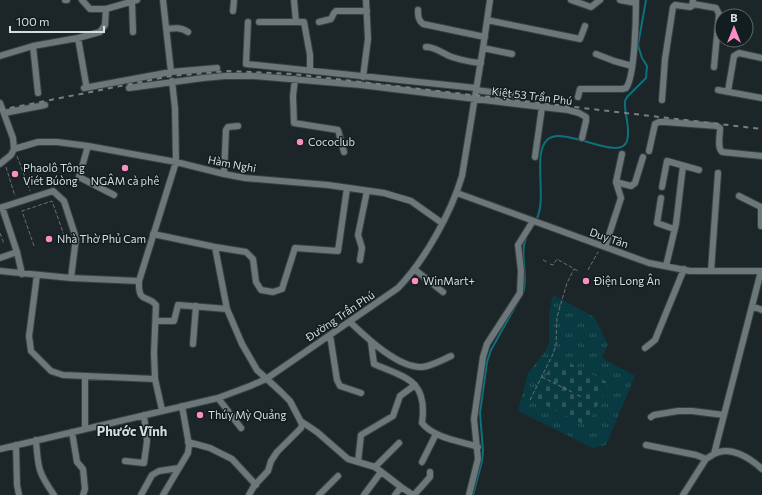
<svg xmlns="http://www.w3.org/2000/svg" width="762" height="495" viewBox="0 0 762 495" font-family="Commissioner,sans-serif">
<defs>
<pattern id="grass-tufts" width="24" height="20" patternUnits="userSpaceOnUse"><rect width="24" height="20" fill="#0a3a41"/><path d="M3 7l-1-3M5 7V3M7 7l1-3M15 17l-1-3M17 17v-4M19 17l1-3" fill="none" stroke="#2d565c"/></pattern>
<pattern id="cemetery-stones" width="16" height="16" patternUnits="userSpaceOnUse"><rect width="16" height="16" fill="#0a3a41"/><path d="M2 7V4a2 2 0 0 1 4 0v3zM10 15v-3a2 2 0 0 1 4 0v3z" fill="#2d565c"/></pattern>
</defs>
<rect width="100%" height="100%" fill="#1c2628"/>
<path fill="url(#grass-tufts)" d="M553,295L594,317L608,344L602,358L635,376L606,445L593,448L518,411L528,373L544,353L549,343V313Z"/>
<path fill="url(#cemetery-stones)" d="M556,356L609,383L587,426L533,399Z"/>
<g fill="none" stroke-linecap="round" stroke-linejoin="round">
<path stroke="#0d707e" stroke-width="2" d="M536,220C548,200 532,154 547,140C563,124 620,163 627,141C631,127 624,115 625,101L627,97L646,78L647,66L642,58L638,45L646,0
M523,293C529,275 519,255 526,238
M473,495L482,461L483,451L480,413L487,362L491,350L520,298"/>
<defs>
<path id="minor" d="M65,0H67
M82,0L90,9H106
M163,0L171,72
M294,0L296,22
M571,0L591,7L600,0
M620,0L636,3
M132,1L133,32
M693,4L716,8L719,14L714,67
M418,10C418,16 418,20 423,24L485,37
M233,11L234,0
M487,20L580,39L585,26
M248,22L246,64L476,88
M259,22H304L310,55V70
M319,22L331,19L334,13L336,11H367
M166,29C174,28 181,27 188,32
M78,38L86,84
M33,46L38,93
M426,47C437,47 442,54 452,57C461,60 471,62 481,63
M483,48L512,54
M596,54L614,61L632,66
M0,56L33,46L78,38L100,32L105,25L106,9L137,0
M363,77L368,39L366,0
M295,79L293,96L294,123L338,130L344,152
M84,88L171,72L217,68
M129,88L203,78L225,76H253L361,85L542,107L568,110L579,113L586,117V121L582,138
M476,90L513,95
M718,90L762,98
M728,91L734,56L739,53L762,58
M578,97L580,89H622L626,88C635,77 636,17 636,0
M662,100L665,59L673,7L675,5L690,7L692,6L693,0
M0,103L13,138L14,149
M4,113L45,105
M88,146L79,177L114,195
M14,149L38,142H57L88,146L176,162L224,174L245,178L328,185L384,193L411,201L442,223
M649,151L655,124L659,122H665L717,126L720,128C720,136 717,147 722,152L762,156
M535,157L542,107
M0,164L11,155L14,149
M224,174L226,130L228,127L238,126
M616,182L631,186L635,183L643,157
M662,187L667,161L699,170
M457,193L649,263L690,271H762
M739,196L761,207V226H762
M661,198L657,223L674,229
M2,207L17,252
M0,208L53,191L64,201L76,238L71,278
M153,234L215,247L227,309L242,344L257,370L281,392L290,401L302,424L301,428L277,452L271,461L268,471L254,486L249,495
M215,247L246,252L253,259L256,282L261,290L273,292L282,289L295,248L338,251L347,188
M605,247L621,198L616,182L622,154
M0,258L17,252L22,274
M360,260L362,248L358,235L367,191
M666,266L676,224L683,166
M414,269L443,292
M0,271L71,278L139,281
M711,271L718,173
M37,275L29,336L31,351L51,371L63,375L155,379
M752,306L762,310
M156,321H174L178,305L227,309
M350,322C367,338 398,368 422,367C432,366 442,360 451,356
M330,335L337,380L340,386L361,393
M371,342L374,364C406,378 428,380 422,423C434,438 460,441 478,447
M193,344L196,306
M645,348L655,340L684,269
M85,376V428
M218,398L241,428
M162,410L155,379L154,353L156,305C147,294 138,304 139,281L176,162L175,108L172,81
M651,417L654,415L678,411H692L724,415
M302,422L317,432L348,459L375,467L401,487L413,495
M72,432L77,462L83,469L85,489L83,495
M36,440C38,468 38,472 54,495
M188,442L210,448L232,459L256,485
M16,445L17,485L19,495
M646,445L696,455L706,459
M0,449L218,398L250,386L266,379L398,288C425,260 451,213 462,176L483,48L490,0
M714,454C730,445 750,458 762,469
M125,461L144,463L147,441L144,415
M358,462L361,435L393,416L400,396L415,385
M422,462L436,434
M375,467L399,443
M141,495L152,475L159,471L179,468
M163,495L188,453L189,445L182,406
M319,495L338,476
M364,495L381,472
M395,495L401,487
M414,495L430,477V472
M469,495L478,459L474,419L483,357L487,344L520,293L521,271L518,245L533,221
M683,495L706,459L714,454L761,271"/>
</defs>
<use href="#minor" stroke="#384042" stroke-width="8"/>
<path stroke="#687172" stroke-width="1" stroke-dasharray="4 2" stroke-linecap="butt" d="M17,156L30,191
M6,167L15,196
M0,233L4,244
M34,246L22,211L52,201L64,235
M543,260L547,262
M550,264L553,265L557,259L578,271
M588,270L598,252
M542,377L572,392
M577,395L582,397
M530,400L553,354L556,345L557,317L567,283L574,269"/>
<use href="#minor" stroke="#6b7779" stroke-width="6"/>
<path stroke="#777f81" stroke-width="2" stroke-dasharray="5 5" stroke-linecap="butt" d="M0,110L171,76L228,71L293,74L762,129"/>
</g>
<g fill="#fb8fc4" stroke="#121d1f" stroke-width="1.5">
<circle cx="300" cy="142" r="4"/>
<circle cx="125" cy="168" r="4"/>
<circle cx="15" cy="174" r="4"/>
<circle cx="49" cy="239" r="4"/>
<circle cx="415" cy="281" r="4"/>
<circle cx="586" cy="281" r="4"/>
<circle cx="200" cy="415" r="4"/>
</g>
<g text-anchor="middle" stroke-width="3" stroke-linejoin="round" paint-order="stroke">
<g font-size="11" fill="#d6ddde" stroke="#121d1f">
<text transform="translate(532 96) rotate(7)" y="4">Kiệt 53 Trần Phú</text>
<text transform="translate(232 164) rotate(11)" y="4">Hàm Nghi</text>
<text transform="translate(609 238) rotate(19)" y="4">Duy Tân</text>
<text transform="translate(340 316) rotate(-34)" y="4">Đường Trần Phú</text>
</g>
<g font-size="11" fill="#d6ddde" stroke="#121d1f" text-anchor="start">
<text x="308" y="146">Cococlub</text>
<text x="23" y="172">Phaolô Tông<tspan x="23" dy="13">Viét Búòng</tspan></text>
<text x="125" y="185" text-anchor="middle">NGÂM cà phê</text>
<text x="57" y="243">Nhà Thờ Phủ Cam</text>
<text x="423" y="285">WinMart+</text>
<text x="594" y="285">Điện Long Ân</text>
<text x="208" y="419">Thúy Mỳ Quảng</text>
</g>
<g font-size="13" font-weight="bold" fill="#d6ddde" stroke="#121d1f">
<text x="132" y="436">Phước Vĩnh</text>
</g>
</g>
<g transform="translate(734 28)"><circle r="19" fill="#121d1f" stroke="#606a6b"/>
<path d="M0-3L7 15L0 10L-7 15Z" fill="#fb8fc4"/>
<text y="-6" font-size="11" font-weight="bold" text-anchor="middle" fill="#d6ddde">B</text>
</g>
<path d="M10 26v6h94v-6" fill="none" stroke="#d6ddde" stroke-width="2"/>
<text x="16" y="26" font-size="12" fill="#d6ddde" stroke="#121d1f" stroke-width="3" paint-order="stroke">100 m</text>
</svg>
